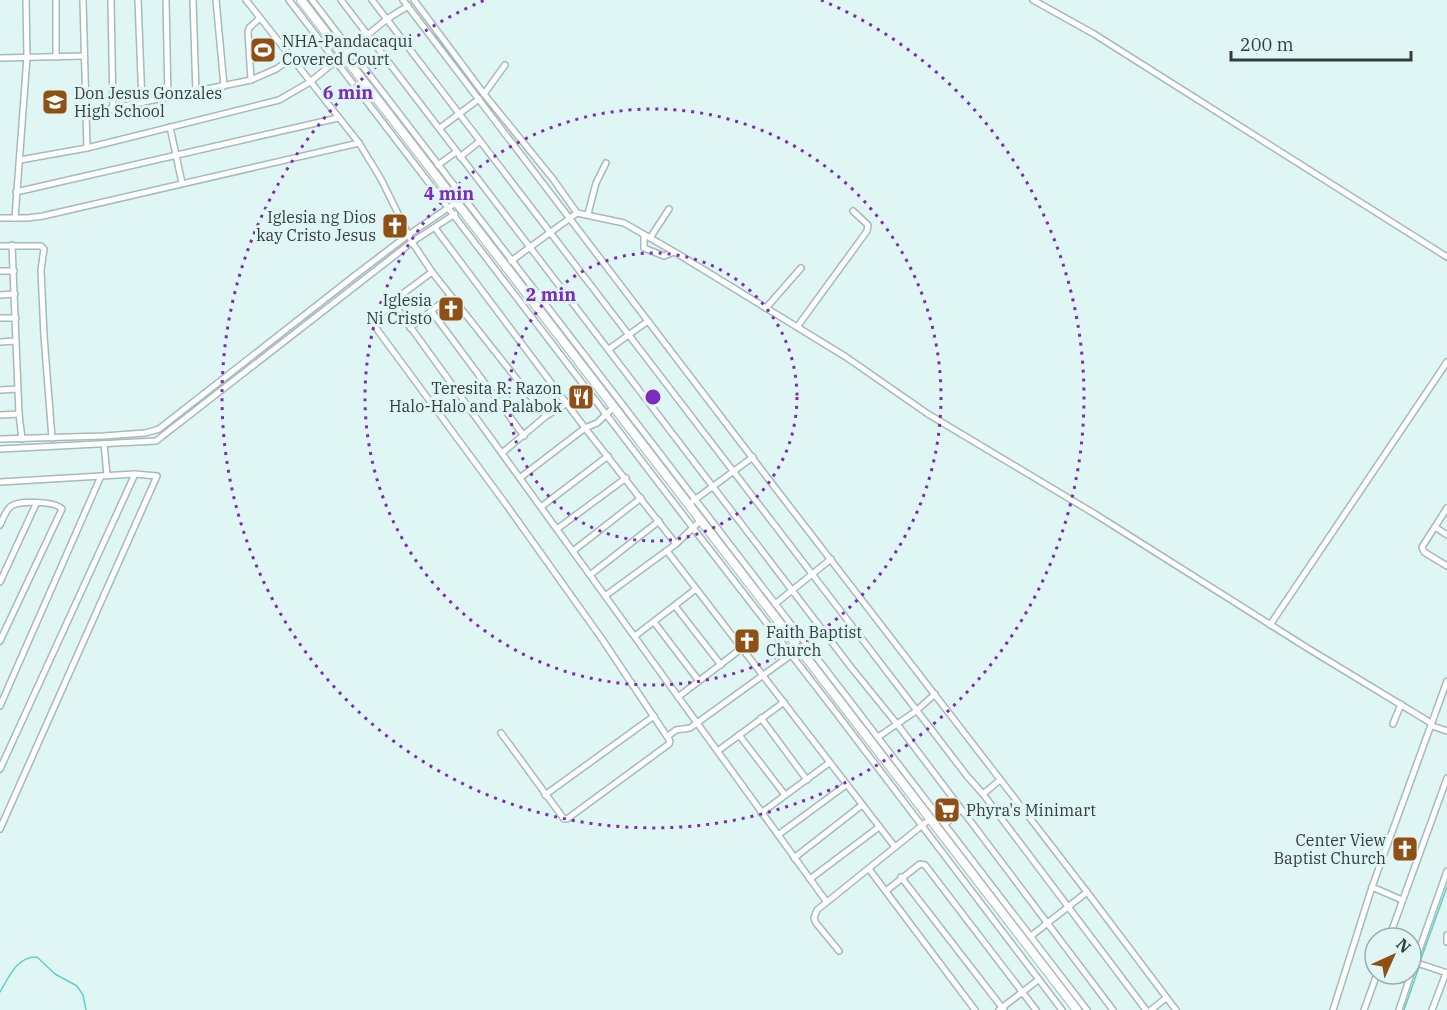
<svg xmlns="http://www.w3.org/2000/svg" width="1447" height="1010" font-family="'IBM Plex Serif',serif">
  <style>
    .green { fill: #e8bfa0 }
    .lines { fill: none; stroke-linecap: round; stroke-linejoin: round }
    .stream { stroke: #63cfca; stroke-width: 1.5 }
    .street-casing { stroke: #a6bab9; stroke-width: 8 }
    .secondary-casing { stroke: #a6bab9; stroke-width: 10 }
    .street { stroke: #fff; stroke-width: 5 }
    .secondary { stroke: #fff; stroke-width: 8 }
    .ring { fill: none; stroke: #7b2cbf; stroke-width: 3; stroke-dasharray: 3 6 }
    .labels { text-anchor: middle; stroke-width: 6; stroke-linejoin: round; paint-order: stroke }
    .poi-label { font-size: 16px; fill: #343c3c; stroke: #e0f6f4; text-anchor: start }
    .centre { fill: #7b2cbf; stroke: #e0f6f4; stroke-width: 3 }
    .ring-label { font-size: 18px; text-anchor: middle; font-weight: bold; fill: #7b2cbf; stroke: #e0f6f4; stroke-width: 6; stroke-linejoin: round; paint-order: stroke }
  </style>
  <rect width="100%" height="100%" fill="#e0f6f4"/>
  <path class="green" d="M 305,0 L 311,0 L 345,48 L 341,47 Z"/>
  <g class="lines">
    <g class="stream">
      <path d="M 436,36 L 480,96"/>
      <path d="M 619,279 L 930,685"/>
      <path d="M 1421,959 L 1447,887"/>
      <path d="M 0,992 C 9,977 17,956 37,957 L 55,974 L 77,986 L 83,995 L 86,1010"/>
      <path d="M 1404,1010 L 1419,967"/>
    </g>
    <defs>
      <g id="street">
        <path d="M 56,0 L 56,57"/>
        <path d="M 83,0 L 87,148"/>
        <path d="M 111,0 L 113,110"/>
        <path d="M 138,0 L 142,103"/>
        <path d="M 166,0 L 168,98"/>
        <path d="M 193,0 L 196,93"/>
        <path d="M 216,0 L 224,86"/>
        <path d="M 246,0 L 359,143 L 381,179 L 412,242 L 432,272 L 546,416"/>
        <path d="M 289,0 L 693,528 L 834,710 L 1062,1010"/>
        <path d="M 312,0 L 1087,1010"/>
        <path d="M 341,0 L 850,666 L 897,724 L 1113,1010"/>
        <path d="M 372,0 L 967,776 L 983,794 L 1146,1010"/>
        <path d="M 403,0 L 773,485 L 1087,892 L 1176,1010"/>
        <path d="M 414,0 L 484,94 L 553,179 L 577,213"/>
        <path d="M 1033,0 L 1094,34 L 1447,257"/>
        <path d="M 0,58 L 83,56"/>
        <path d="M 251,80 L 248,32 L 249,28 L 260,18"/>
        <path d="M 484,94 L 505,65"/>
        <path d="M 85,114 L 251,80 L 276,69 L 291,59"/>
        <path d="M 170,127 L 182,183"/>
        <path d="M 440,128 L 479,99"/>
        <path d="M 460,157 L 480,141"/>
        <path d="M 20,160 L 87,148 L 279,100 L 310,82 L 387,19 L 408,6"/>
        <path d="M 438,165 L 456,152"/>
        <path d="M 16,192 L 338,118"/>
        <path d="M 588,214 L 596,183 L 606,163"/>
        <path d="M 0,218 L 28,218 L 43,216 L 359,143"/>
        <path d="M 15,218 L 27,57 L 26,0"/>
        <path d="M 435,228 L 585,428 L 676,544"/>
        <path d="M 644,235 L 644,248 L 664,256 L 674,252"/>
        <path d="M 650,238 L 669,209"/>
        <path d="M 12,245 L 19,414 L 22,439"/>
        <path d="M 0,246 L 41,246 L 44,249 L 41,270 L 44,336 L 52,438"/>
        <path d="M 511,261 L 577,213 L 624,223 L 678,254 L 846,357 L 928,414 L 1095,514 L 1309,649 L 1431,723"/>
        <path d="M 0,271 L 14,271"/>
        <path d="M 432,272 L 397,298 L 375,320 L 376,328 L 505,503 L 602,639 L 670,741 L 669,744 L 567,819 L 564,819 L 501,733"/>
        <path d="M 0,295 L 15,294"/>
        <path d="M 393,303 L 826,901"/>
        <path d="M 766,308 L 801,268"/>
        <path d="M 432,312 L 524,436"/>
        <path d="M 0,318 L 16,318"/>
        <path d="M 797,327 L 867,231 L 868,225 L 853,211"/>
        <path d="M 410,328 L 450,296"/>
        <path d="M 0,342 L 16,341"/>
        <path d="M 609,349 L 648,321"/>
        <path d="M 0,390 L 18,389"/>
        <path d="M 0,415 L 19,414"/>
        <path d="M 0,439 L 104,436 L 145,433 L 159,429 L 353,277 L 408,235 L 457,202"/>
        <path d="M 104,444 L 107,475"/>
        <path d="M 0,449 L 156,441 L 412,242 L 455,214"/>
        <path d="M 502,453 L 546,416 L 567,403"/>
        <path d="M 521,477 L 585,428 L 597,423 L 614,407"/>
        <path d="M 0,482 L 135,474 L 157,476 L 0,829"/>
        <path d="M 693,501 L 753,457"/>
        <path d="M 541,507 L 608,456"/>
        <path d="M 1447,508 L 1422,547 L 1424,552 L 1447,566"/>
        <path d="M 0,525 C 3,519 5,512 10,507 C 18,500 55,501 62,509 L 0,641"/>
        <path d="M 1435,527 L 1447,535"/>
        <path d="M 557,529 L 626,478"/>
        <path d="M 573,551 L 641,498"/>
        <path d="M 667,551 L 895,847"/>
        <path d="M 590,575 L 659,521"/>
        <path d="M 0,582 L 36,504"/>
        <path d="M 605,596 L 676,544 L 701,520"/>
        <path d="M 775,604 L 831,559"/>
        <path d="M 675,606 L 721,665"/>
        <path d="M 654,622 L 699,681"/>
        <path d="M 1270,625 L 1447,362"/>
        <path d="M 635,636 L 696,589"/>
        <path d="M 678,697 L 742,648"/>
        <path d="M 0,706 L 101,476"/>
        <path d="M 761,718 L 807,780"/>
        <path d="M 1393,724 L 1401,704"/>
        <path d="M 1432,726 L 1447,731"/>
        <path d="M 739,735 L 785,795"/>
        <path d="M 668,736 L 676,730 L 690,728 L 791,655 L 800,646"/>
        <path d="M 878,737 L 916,711 L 935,694"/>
        <path d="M 719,750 L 784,702"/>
        <path d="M 0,769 L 135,474"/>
        <path d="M 983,794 L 1000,780"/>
        <path d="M 545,795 L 654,716"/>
        <path d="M 761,813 L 829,763"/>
        <path d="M 945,824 L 961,810"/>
        <path d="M 778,835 L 846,785"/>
        <path d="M 794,858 L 862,805"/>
        <path d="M 869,869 L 975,1010"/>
        <path d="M 901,877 L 1004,1010"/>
        <path d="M 810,879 L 879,827"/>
        <path d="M 1372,887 L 1402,900"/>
        <path d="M 886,891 L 920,864 L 925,865 L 1036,1010"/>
        <path d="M 1447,935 L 1447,942"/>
        <path d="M 1031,936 L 1087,892"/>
        <path d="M 1389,938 L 1447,778"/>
        <path d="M 839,951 L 816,923 L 814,918 L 817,910 L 930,819"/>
        <path d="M 1411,961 L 1447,973"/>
        <path d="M 1411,973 L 1447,871"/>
        <path d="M 999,1010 L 1038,980"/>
        <path d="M 1151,1010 L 1166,998"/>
        <path d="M 1333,1010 L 1372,887 L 1447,681"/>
        <path d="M 1364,1010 L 1377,974"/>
        <path d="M 1399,1010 L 1411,974"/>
        <path d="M 1432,1010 L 1446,973"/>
      </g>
      <path id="secondary" d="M 301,0 L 1077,1010"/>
    </defs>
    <use href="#street" class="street-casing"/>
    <use href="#secondary" class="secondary-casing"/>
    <use href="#street" class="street"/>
    <use href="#secondary" class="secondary"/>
  </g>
  <g class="ring">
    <circle cx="653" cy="397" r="144"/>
    <circle cx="653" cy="397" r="288"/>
    <path d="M821 0A431 431 0 1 1 485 0"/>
  </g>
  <defs>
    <symbol id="stadium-square" viewBox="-11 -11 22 22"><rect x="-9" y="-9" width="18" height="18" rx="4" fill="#8e5014" stroke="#e0f6f4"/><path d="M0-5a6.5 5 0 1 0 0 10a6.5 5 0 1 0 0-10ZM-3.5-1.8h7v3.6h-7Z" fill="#fff"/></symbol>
    <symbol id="school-square" viewBox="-11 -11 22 22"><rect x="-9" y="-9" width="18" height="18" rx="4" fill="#8e5014" stroke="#e0f6f4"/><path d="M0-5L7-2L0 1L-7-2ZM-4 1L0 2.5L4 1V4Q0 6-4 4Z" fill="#fff"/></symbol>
    <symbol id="church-square" viewBox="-11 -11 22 22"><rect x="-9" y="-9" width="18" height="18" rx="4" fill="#8e5014" stroke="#e0f6f4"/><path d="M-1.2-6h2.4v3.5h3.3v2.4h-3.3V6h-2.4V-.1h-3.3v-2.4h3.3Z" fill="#fff"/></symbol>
    <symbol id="restaurant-square" viewBox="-11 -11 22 22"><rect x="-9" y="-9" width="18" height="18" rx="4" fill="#8e5014" stroke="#e0f6f4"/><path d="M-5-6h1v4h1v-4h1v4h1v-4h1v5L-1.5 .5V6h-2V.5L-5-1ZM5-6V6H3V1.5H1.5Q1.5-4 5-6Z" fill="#fff"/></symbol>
    <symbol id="supermarket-square" viewBox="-11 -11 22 22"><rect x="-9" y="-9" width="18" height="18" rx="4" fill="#8e5014" stroke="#e0f6f4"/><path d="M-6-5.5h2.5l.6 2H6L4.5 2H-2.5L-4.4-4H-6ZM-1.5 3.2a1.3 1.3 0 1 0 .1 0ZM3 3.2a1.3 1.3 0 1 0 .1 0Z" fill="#fff"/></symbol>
  </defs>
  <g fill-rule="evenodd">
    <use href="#stadium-square" x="248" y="35" width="30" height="30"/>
    <use href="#school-square" x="40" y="87" width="30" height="30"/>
    <use href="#church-square" x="380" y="211" width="30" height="30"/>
    <use href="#church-square" x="436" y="294" width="30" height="30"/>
    <use href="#restaurant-square" x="566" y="382" width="30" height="30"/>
    <use href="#church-square" x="732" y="626" width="30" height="30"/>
    <use href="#supermarket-square" x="932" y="795" width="30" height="30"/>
    <use href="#church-square" x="1390" y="834" width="30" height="30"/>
  </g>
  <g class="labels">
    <g class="poi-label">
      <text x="282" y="47">NHA-Pandacaqui<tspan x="282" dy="18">Covered Court</tspan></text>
      <text x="74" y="99">Don Jesus Gonzales<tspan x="74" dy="18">High School</tspan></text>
      <text x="376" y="223" text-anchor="end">Iglesia ng Dios<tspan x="376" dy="18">kay Cristo Jesus</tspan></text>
      <text x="432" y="306" text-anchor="end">Iglesia<tspan x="432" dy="18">Ni Cristo</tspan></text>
      <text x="562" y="394" text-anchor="end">Teresita R. Razon<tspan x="562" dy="18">Halo-Halo and Palabok</tspan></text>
      <text x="766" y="638">Faith Baptist<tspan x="766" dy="18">Church</tspan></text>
      <text x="966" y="816">Phyra's Minimart</text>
      <text x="1386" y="846" text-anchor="end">Center View<tspan x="1386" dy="18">Baptist Church</tspan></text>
    </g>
  </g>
  <circle cx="653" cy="397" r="9" class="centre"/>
  <g class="ring-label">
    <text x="348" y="99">6 min</text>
    <text x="449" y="200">4 min</text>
    <text x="551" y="301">2 min</text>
  </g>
  <g transform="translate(1393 956) rotate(45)"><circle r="28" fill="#e0f6f4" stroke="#9bacaa" stroke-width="1.5"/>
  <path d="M0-4.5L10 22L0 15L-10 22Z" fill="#8e5014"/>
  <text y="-9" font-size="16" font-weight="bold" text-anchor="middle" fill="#343c3c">N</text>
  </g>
  <path d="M1231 51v9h180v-9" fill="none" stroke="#343c3c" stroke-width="3"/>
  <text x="1240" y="51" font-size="18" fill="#343c3c" stroke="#e0f6f4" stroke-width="4.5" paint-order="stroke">200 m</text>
</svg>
